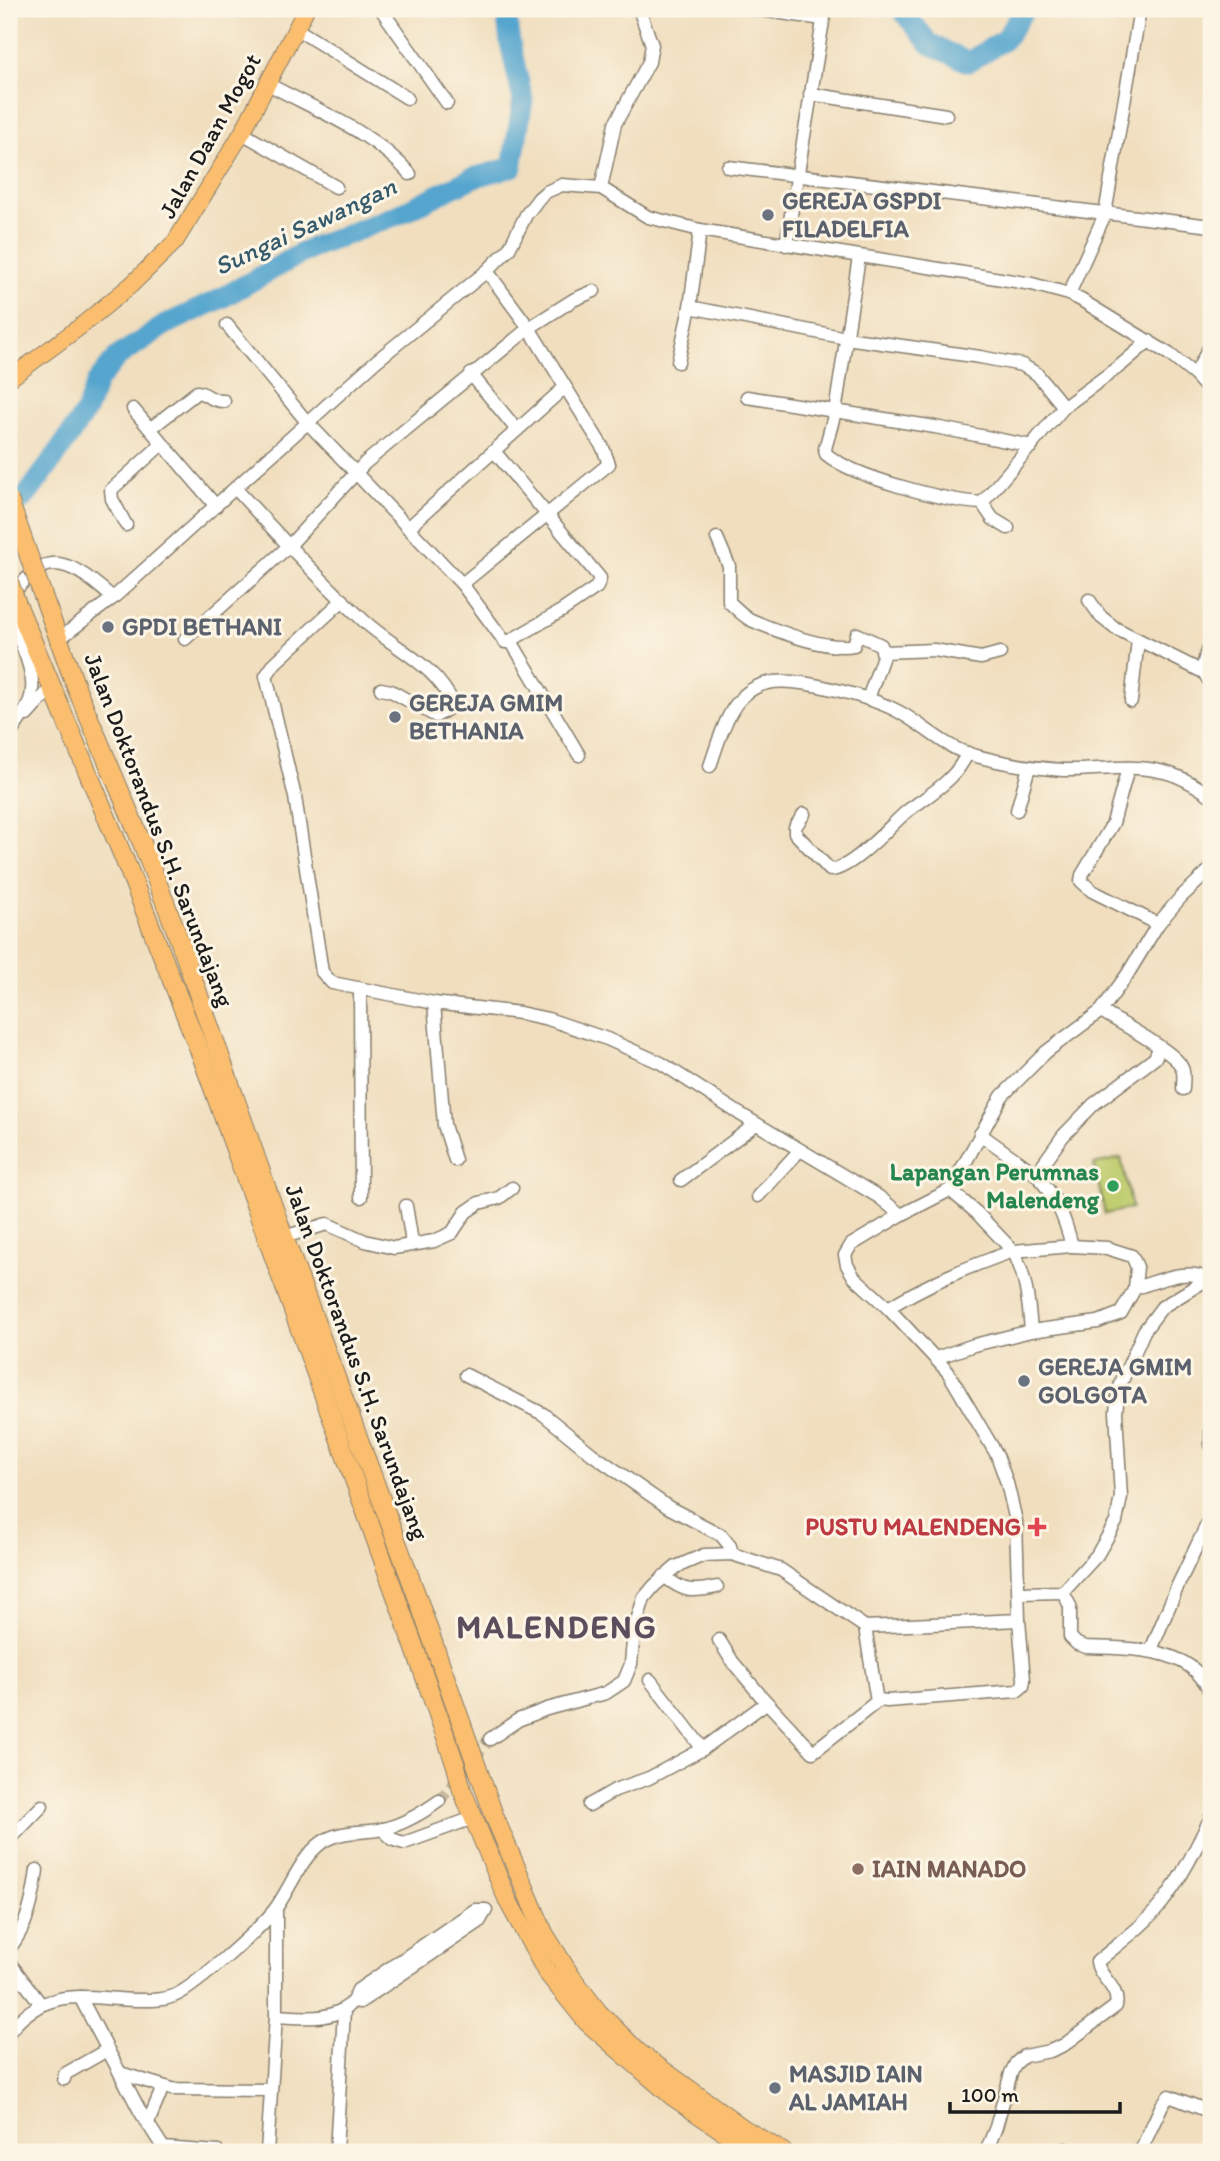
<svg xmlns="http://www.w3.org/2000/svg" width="1220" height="2161" font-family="Itim,sans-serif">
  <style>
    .green { fill: #bfce70; stroke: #6e7546; stroke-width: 2 }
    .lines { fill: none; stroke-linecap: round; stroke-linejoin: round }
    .river { stroke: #54a5ce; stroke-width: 21 }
    .minor-tunnel { stroke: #c6b79e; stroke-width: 12; stroke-dasharray: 12 6; stroke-linecap: butt }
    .minor-casing { stroke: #867d6d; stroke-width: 15 }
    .major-casing { stroke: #867d6d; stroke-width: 18 }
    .highway-casing { stroke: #867d6d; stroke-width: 20 }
    .minor { stroke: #fff; stroke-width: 12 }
    .major { stroke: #fabe6e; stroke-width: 16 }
    .highway { stroke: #fabe6e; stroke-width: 18 }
    .highway-bridge-casing { stroke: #867d6d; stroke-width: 20; stroke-linecap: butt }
    .highway-bridge { stroke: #fabe6e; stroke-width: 18 }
    .worship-dot { fill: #6b7280; stroke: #fcf5e5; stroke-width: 2.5 }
    .leisure-dot { fill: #2e9e5b; stroke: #fcf5e5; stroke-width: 2.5 }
    .health-dot { fill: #e0444e; stroke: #fcf5e5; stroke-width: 2.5 }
    .education-dot { fill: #8d6e63; stroke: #fcf5e5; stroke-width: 2.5 }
    .labels { text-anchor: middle; stroke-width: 6; stroke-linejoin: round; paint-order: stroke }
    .street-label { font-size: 24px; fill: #1c1c1c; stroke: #fcf5e5 }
    .worship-label { font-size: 24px; font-weight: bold; fill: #5b616d; stroke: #fcf5e5; text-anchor: start }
    .leisure-label { font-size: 24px; font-weight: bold; fill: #27864d; stroke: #fcf5e5; text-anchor: end }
    .health-label { font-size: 24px; font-weight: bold; fill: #be3a42; stroke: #fcf5e5; text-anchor: end }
    .education-label { font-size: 24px; font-weight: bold; fill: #785e54; stroke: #fcf5e5; text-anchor: start }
    .water-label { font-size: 26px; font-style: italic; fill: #355a6c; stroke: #fcf5e5 }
    .district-label { font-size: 32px; font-weight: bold; letter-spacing: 2px; fill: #5d4e5d; stroke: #fcf5e5 }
  </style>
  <rect width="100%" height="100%" fill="#fcf5e5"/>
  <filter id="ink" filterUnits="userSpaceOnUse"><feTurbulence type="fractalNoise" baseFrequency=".0143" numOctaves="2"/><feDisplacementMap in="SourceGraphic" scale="14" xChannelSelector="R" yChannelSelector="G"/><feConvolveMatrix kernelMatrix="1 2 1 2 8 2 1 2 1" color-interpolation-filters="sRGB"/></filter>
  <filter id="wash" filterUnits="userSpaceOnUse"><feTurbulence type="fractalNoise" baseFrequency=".00686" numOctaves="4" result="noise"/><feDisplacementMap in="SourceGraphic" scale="28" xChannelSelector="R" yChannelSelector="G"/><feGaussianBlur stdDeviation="1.57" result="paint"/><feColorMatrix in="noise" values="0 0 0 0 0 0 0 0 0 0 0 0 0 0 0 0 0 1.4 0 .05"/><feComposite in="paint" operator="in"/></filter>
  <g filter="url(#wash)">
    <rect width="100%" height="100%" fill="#f0debe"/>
    <path class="green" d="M 1121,1158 L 1132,1208 L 1105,1214 L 1094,1164 Z"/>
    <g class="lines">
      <g class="river">
        <path d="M 903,9 L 905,14 L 930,44 L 968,62 L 1004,40 L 1025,9"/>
        <path d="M 9,510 L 27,495 L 57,454 L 86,411 L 97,382 L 117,357 L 165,325 L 220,299 L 309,249 L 397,215 L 472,178 L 512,167 L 523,100 L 510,43 L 506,9"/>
      </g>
    </g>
  </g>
  <g filter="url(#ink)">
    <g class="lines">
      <path class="minor-tunnel" d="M 439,1801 L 490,1739"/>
      <defs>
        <g id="minor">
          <path d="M 381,9 L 447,103"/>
          <path d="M 752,9 L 823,19"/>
          <path d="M 295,28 L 407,98"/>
          <path d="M 268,84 C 316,110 374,132 410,174"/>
          <path d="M 810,94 L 946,115"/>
          <path d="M 242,133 L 336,187"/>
          <path d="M 728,167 L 1211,226"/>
          <path d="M 601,188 L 615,124 L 649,62 L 652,45 L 639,9"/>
          <path d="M 700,230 L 690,307 L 846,338 L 980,357 L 1022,365 L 1037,374 L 1064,407"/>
          <path d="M 786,245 L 825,9"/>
          <path d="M 859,257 L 835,412 L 825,449 L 826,454 C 853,477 945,501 982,503"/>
          <path d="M 1069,294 L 1105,214 L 1140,9"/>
          <path d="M 227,325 L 307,422 L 462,584 L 505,642 L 508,642 L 563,610 L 597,587 L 600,578 L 494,451"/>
          <path d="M 678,362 L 690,307"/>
          <path d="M 471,374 L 517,430"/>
          <path d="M 1195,375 L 1211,344"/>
          <path d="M 747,397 L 935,427 L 1032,446"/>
          <path d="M 133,409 L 216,506"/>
          <path d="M 150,429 L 197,392 C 207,393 212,402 224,401"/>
          <path d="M 236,489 C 277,534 319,579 364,621 C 396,650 434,663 454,705 L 436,716 L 391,691 L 381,689"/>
          <path d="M 982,503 L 1064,407 L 1121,365 L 1149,341"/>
          <path d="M 982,503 L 993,519 L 1008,528"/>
          <path d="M 126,525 L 112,499 L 111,490 L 162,444"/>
          <path d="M 408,528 L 564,388"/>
          <path d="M 717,538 L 729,566 L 729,602 C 736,608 743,616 751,620 C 777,631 827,651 854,645 L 857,634 L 881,645 L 883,656 L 868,699"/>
          <path d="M 462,584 L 609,464 L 603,448 L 529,328 L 487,271"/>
          <path d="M 10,595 C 20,586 32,571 44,566 C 67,556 97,584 113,598"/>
          <path d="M 343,600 L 275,663 L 266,676 L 295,797 L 322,972 L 332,983 L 434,1003 L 520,1013 L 548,1019 L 607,1039 L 661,1063 L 740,1114 L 879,1197 L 901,1215"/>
          <path d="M 1089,600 L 1101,617 L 1115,628 L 1203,672"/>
          <path d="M 9,615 C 17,634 35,670 32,691 C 31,706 17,723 9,736"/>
          <path d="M 59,639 L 113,598 L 375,362 L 487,271 L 509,249 L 526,215 L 539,198 L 546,192 L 562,185 L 601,188 L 648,217 L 700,230 L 1032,284 L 1069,294 L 1081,300 L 1169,354 L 1195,375 L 1211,393"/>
          <path d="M 185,639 L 289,546 L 365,463 L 529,328 L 573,300 L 594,291"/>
          <path d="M 511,641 L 579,755"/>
          <path d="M 1211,643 C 1204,658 1199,670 1211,683"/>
          <path d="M 883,652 L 934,650 L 981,658 L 1000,653"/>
          <path d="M 1131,701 L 1138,640"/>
          <path d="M 27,715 L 52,687"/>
          <path d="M 710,766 C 721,735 730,691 768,683 C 797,676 875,698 901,713 C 924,726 944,746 969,754 C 1000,763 1032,768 1063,770 C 1097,771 1131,763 1164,772 C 1181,776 1197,786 1211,796"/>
          <path d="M 1128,768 L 1113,823 L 1082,875 L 1081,881 L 1092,891 L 1158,924"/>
          <path d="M 1017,810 L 1029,767"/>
          <path d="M 804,814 L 795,827 L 795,833 L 830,870 C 851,870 889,827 906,812 C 922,800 939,790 953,775 C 959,769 963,761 968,753"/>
          <path d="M 360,989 L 361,1197"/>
          <path d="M 434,1003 L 444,1125 L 455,1160"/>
          <path d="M 1101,1011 C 1118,1022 1174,1051 1181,1066 C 1185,1072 1183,1081 1183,1089"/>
          <path d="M 980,1134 L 1036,1174 L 1063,1136 L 1094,1104 L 1155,1058 L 1159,1048"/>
          <path d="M 681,1180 L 756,1124"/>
          <path d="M 950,1190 L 977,1213 L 1013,1251 L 1072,1246 C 1064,1215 1057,1199 1036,1174"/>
          <path d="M 758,1196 L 800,1150"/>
          <path d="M 406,1206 L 411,1236 L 411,1244"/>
          <path d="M 284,1237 L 327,1224 L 365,1241 L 394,1248 L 434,1241 L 452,1233 L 466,1212 L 479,1203 L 499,1198 L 512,1188"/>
          <path d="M 1135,1288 C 1157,1282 1186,1267 1207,1279"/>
          <path d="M 888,1308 C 928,1283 968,1267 1013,1251 C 1026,1275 1029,1304 1031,1331 L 974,1345 L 936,1358"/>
          <path d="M 1031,1331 L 1098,1322 L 1121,1313 L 1135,1288 L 1137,1267 L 1132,1256 L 1107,1248 L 1072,1246"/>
          <path d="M 466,1375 L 543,1414 L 592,1454 L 668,1507 L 721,1535 L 730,1546 L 732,1554"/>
          <path d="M 1211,1412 L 1211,1445"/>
          <path d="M 664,1576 C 684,1593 693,1592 717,1587"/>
          <path d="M 1063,1592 L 1070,1606 L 1070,1637 L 1077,1644 L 1086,1647 C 1129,1649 1194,1645 1211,1695"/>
          <path d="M 1020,1593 L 1063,1592 L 1097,1555 L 1116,1522 L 1121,1497 L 1116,1412 L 1118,1395 L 1121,1383 L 1144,1331 L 1162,1307 L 1211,1277"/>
          <path d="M 865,1627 L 876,1696 L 879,1700 L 887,1701 L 1017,1691 L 1023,1686 L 1024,1680 L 1019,1620"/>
          <path d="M 719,1640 L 732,1661 L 761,1696 L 813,1752 L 879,1700"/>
          <path d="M 1151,1650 L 1178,1585 L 1211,1516"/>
          <path d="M 650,1680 L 703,1749"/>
          <path d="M 490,1739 L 518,1720 L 547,1709 L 606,1693 L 624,1681 L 631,1664 L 634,1630 L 644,1598 L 654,1586 L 676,1567 L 704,1555 L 732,1554 L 781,1570 L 865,1627 L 1019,1620 L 1016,1521 L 1007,1483 L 997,1455 L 948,1372 L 888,1308 L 854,1277 L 847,1265 L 845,1255 L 851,1245 L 901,1215 L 950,1190 L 1002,1096 L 1046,1052 L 1101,1011 L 1127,975 L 1158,924 L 1181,897 L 1211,869"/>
          <path d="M 589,1805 L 615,1790 L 649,1778 L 703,1749 L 766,1703"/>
          <path d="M 382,1829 L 394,1840 L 404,1843 L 473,1818"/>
          <path d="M 9,1840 L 42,1806"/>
          <path d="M 9,1949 C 28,1925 33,1900 37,1870"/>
          <path d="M 9,1962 L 40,2003"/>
          <path d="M 80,1997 L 141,2113 L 166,2152"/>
          <path d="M 276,2016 C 302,2017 334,2023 353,2001 L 360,2002 L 479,1922 L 486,1910 L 475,1910 L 358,1990 L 353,2001"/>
          <path d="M 9,2032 C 45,1986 83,1998 135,2000 C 150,2000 163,2001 176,1995 C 196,1986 263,1926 276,1908 C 291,1887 300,1859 321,1843 C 340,1829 362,1834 383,1829 C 404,1824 421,1814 439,1801"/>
          <path d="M 120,2073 L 172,2089 L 270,2090"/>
          <path d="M 64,2079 L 65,2074 L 107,2050"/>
          <path d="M 148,2123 L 163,2087"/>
          <path d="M 163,2148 L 218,2152"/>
          <path d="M 1065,2149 L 1072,2152"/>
          <path d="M 267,2152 L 276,2016 L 276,1909"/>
          <path d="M 336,2152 L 344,2011"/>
          <path d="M 986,2152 L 996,2127 L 1011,2073 L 1016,2063 L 1024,2056 L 1050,2051 L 1064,2045 L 1116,2006 C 1120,1987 1099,1978 1097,1962 C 1119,1943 1144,1926 1162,1903 C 1182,1878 1197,1846 1211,1817"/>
          <path d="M 1140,2152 L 1162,2105 L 1169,2096 L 1211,2112"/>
        </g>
        <path id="major" d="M 9,379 L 81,326 L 131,285 L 175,242 L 242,133 L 306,9"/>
        <g id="highway">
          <path d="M 42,593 L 76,687 L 142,843 L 175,928 L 284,1237 L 415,1591 L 495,1818 L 544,1933 L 570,1975 L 598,2012 L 638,2052 L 744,2129 L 783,2152"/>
          <path d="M 17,604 L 128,868 L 201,1055 L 415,1649 L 456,1766 L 462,1790 L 508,1901 L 546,1971 L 587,2022 L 672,2096 L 754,2152"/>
        </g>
      </defs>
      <use href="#minor" class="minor-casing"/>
      <use href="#major" class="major-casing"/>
      <use href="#highway" class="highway-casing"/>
      <use href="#minor" class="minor"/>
      <use href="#major" class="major"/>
      <use href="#highway" class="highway"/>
      <defs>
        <g id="highway-bridge">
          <path d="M 9,500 L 42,593"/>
          <path d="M 9,582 L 17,604"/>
        </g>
      </defs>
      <use href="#highway-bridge" class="highway-bridge-casing"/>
      <use href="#highway-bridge" class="highway-bridge"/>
    </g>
  </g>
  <g class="worship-dot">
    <circle cx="768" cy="215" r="7"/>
    <circle cx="108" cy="627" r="7"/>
    <circle cx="395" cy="717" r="7"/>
    <circle cx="1024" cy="1381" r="7"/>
    <circle cx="775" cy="2088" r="7"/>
  </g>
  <circle class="leisure-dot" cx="1113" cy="1186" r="7"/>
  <path class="health-dot" d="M1033.5 1516.5h7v7h7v7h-7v7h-7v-7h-7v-7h7z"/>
  <circle class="education-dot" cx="858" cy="1869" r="7"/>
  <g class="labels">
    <g class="street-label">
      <text transform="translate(210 136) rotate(-61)" y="8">Jalan Daan Mogot</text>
      <text transform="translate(159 830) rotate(69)" y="8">Jalan Doktorandus S.H. Sarundajang</text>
      <text transform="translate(357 1362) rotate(70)" y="8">Jalan Doktorandus S.H. Sarundajang</text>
    </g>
    <g class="worship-label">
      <text x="782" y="209">GEREJA GSPDI<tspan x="782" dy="28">FILADELFIA</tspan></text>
      <text x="122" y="635">GPDI BETHANI</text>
      <text x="409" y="711">GEREJA GMIM<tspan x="409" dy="28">BETHANIA</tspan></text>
      <text x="1038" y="1375">GEREJA GMIM<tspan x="1038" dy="28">GOLGOTA</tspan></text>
      <text x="789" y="2082">MASJID IAIN<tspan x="789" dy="28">AL JAMIAH</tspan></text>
    </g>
    <g class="leisure-label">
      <text x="1099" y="1180">Lapangan Perumnas<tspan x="1099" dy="28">Malendeng</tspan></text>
    </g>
    <g class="health-label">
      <text x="1021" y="1535">PUSTU MALENDENG</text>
    </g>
    <g class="education-label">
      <text x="872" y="1877">IAIN MANADO</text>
    </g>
    <g class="water-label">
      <text transform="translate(305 226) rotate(-25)" y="9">Sungai Sawangan</text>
    </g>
    <g class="district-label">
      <text x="557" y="1638">MALENDENG</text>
    </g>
  </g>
  <rect width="1220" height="2161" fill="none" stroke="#fcf5e5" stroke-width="35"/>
  <path d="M950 2102v10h170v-10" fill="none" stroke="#1c1c1c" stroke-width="3.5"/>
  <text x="961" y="2102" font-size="21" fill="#1c1c1c" stroke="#fcf5e5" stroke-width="5" paint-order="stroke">100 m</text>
</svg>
